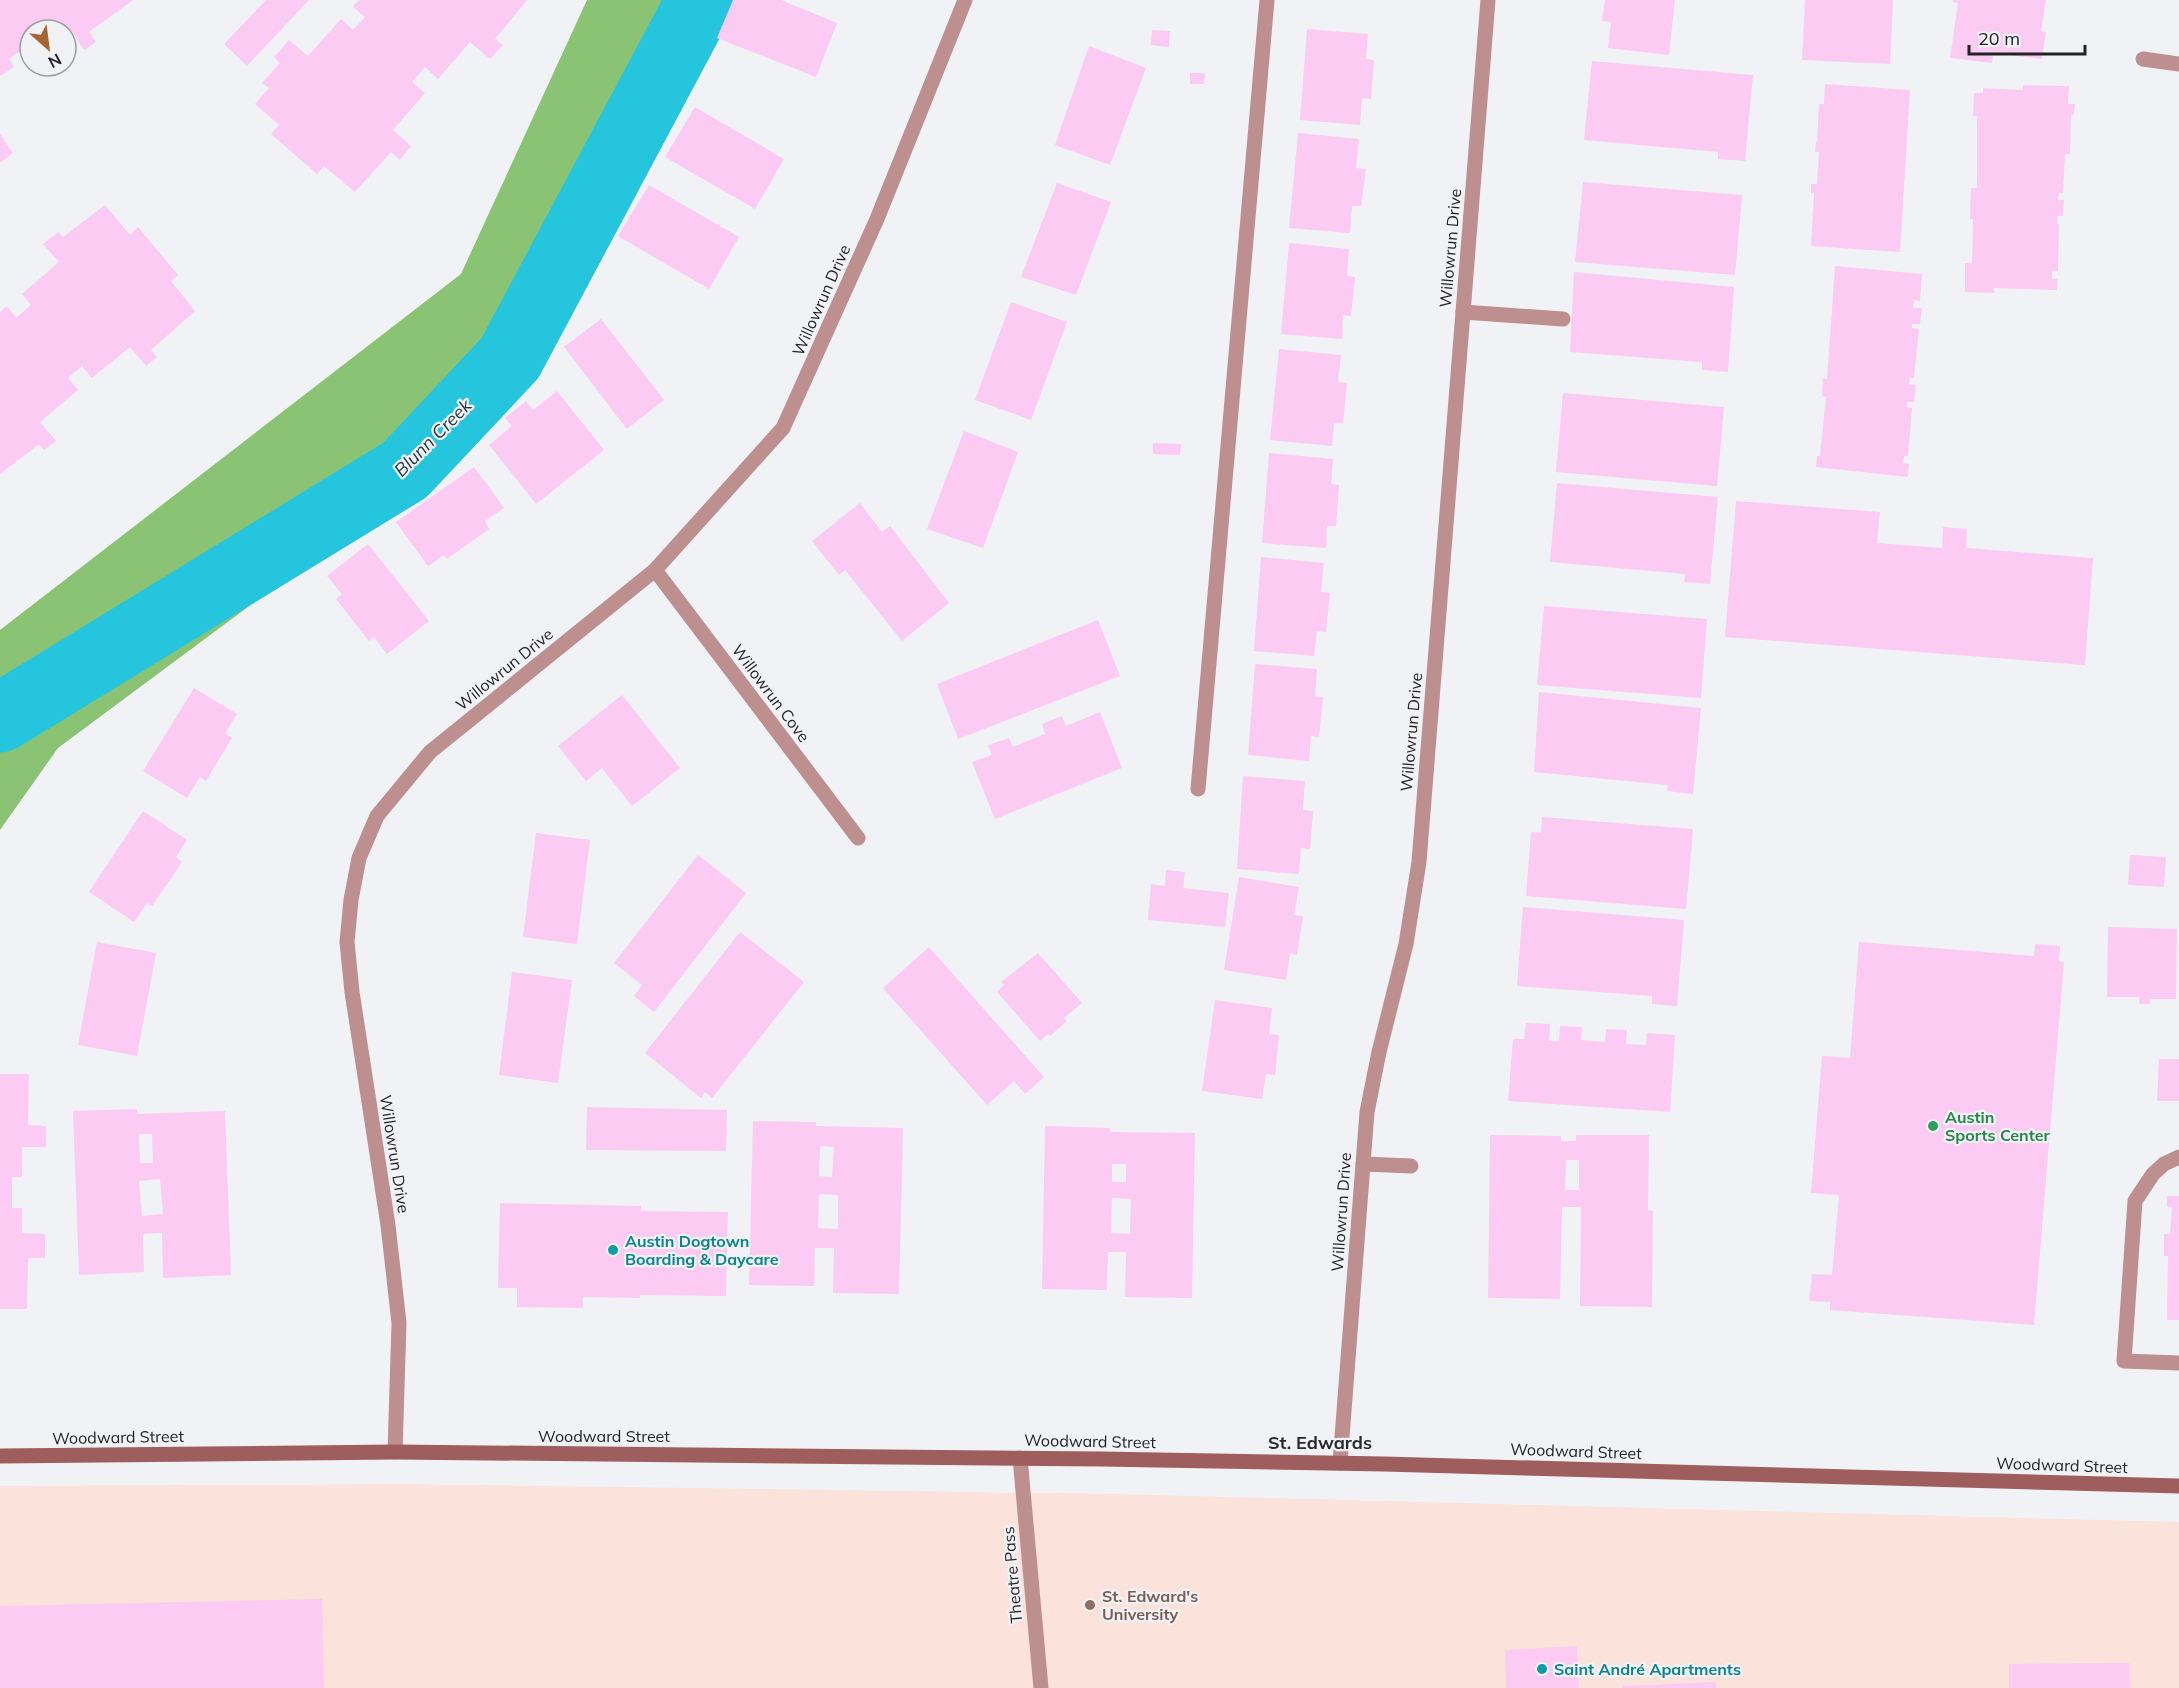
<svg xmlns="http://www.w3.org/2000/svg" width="2179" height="1688" font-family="Mulish,sans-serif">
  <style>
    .education { fill: #fbe2da }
    .forest { fill: #89c373 }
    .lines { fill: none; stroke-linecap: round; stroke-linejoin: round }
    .river { stroke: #26c5de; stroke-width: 69 }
    .building { fill: #fbcbf4; fill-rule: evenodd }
    .lane { stroke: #bd8f8e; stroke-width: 15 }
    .street { stroke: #bd8f8e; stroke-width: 15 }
    .secondary { stroke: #9f5e5e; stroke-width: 15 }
    .leisure-dot { fill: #2e9e5b; stroke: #f1f2f6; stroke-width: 2 }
    .culture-dot { fill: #0f9aa8; stroke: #f1f2f6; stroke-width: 2 }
    .education-dot { fill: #8d6e63; stroke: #f1f2f6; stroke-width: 2 }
    .labels { text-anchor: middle; stroke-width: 4.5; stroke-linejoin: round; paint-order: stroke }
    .street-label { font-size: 16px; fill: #232324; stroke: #f1f2f6 }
    .leisure-label { font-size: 16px; font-weight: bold; fill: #27864d; stroke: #f1f2f6; text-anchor: start }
    .culture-label { font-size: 16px; font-weight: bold; fill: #0d838f; stroke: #f1f2f6; text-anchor: start }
    .education-label { font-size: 16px; font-weight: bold; fill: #785e54; stroke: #f1f2f6; text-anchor: start }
    .water-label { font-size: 18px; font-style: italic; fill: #21393e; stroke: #f1f2f6 }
    .neighbourhood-label { font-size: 18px; font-weight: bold; fill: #28292c; stroke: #f1f2f6 }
  </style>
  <rect width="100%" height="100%" fill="#f1f2f6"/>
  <path class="education" d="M 408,1484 L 1114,1494 L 2179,1522 L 2179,1688 L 0,1688 L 0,1486 Z"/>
  <path class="forest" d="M 587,0 L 726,0 L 538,338 L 494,394 L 412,485 L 58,748 L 0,830 L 0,630 L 461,274 Z"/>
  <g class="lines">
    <path class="river" d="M 0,718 L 405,470 L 510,358 L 701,0"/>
  </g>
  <g class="building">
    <path d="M 0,0 L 133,0 L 89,32 L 96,42 L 84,50 L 70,29 L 66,31 L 30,30 L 30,55 L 28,56 L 23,49 L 9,59 L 14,67 L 0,76 Z"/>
    <path d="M 266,0 L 309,0 L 247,66 L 224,44 Z"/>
    <path d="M 359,0 L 527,0 L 495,39 L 503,45 L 490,59 L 470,42 L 438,79 L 425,67 L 412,82 L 425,93 L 393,130 L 411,146 L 400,160 L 391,152 L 355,192 L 324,166 L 317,174 L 271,134 L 279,125 L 255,104 L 269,88 L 262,83 L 280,63 L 274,57 L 289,40 L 308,56 L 341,19 L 353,30 L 365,17 L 353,7 Z"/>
    <path d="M 733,0 L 781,0 L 837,23 L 816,77 L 717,38 Z"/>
    <path d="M 1605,0 L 1675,0 L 1669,55 L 1608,48 L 1611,22 L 1602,21 Z"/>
    <path d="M 1805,0 L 1893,0 L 1890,64 L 1802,60 Z"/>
    <path d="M 1953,0 L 2046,0 L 2041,31 L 2046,32 L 2042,59 L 1993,53 L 1992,63 L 1950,58 L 1958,3 L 1953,2 Z"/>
    <path d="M 1307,29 L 1368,34 L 1366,59 L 1374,60 L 1371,99 L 1362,98 L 1360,125 L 1300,120 Z"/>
    <path d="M 1152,30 L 1170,31 L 1169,47 L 1151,45 Z"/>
    <path d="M 1089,46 L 1146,68 L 1110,165 L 1055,145 Z"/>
    <path d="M 1592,61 L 1753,75 L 1745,161 L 1718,159 L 1718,152 L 1584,140 Z"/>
    <path d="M 1190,73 L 1205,73 L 1204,84 L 1190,84 Z"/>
    <path d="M 1825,84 L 1910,90 L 1900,252 L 1811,246 L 1814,193 L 1811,193 L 1811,184 L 1817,184 L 1819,152 L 1815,152 L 1816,142 L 1817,142 L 1819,104 L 1824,104 Z"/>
    <path d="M 2023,85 L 2069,86 L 2068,104 L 2075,104 L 2074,115 L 2071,114 L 2070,154 L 2065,154 L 2063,193 L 2059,193 L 2058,200 L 2064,200 L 2063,216 L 2057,216 L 2057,224 L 2059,224 L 2058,271 L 2052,271 L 2052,279 L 2057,279 L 2057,290 L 1994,288 L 1994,293 L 1965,292 L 1965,263 L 1972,263 L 1973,219 L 1970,219 L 1971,188 L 1977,188 L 1977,116 L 1973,116 L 1974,93 L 1983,93 L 1983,88 L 2023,90 Z"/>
    <path d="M 695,107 L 784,159 L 755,209 L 665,157 Z"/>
    <path d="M 1298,133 L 1359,139 L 1356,168 L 1366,169 L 1361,206 L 1352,206 L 1350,233 L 1289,228 Z"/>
    <path d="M 0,134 L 13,153 L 0,163 Z"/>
    <path d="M 1583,182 L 1742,195 L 1735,275 L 1575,262 Z"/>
    <path d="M 1057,183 L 1111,202 L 1076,295 L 1021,277 Z"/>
    <path d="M 649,185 L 739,237 L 709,289 L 618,236 Z"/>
    <path d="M 105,205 L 130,235 L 138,227 L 178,275 L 171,281 L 195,311 L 151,350 L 157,357 L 146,366 L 130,347 L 92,378 L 82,366 L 68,378 L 78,390 L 40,422 L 56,441 L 44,450 L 39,444 L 0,474 L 0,312 L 7,306 L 16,318 L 31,305 L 22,294 L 59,262 L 43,244 L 58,232 L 63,237 Z"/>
    <path d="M 1289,243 L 1349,249 L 1347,276 L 1355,277 L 1351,316 L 1343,315 L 1342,339 L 1281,334 Z"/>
    <path d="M 1835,266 L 1922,274 L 1920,301 L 1914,300 L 1913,308 L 1922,308 L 1920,324 L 1912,324 L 1912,328 L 1919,329 L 1914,378 L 1910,378 L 1909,385 L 1916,385 L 1914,402 L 1907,402 L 1907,407 L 1912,408 L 1908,456 L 1904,456 L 1903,463 L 1909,464 L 1908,477 L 1816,467 L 1817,456 L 1820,456 L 1826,397 L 1822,396 L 1823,378 L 1827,379 Z"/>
    <path d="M 1574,272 L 1734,287 L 1728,372 L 1702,370 L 1702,362 L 1570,352 Z"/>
    <path d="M 1011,302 L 1067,322 L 1031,420 L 975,400 Z"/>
    <path d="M 601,319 L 664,400 L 627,429 L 564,347 Z"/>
    <path d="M 1279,349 L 1341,355 L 1338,382 L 1347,383 L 1343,423 L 1334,423 L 1332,446 L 1270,440 Z"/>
    <path d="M 557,391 L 604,450 L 536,504 L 489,445 L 512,426 L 505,418 L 526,401 L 533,410 Z"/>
    <path d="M 1563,393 L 1724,407 L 1717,486 L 1556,472 Z"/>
    <path d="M 964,431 L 1018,452 L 983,548 L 927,529 Z"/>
    <path d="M 1153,443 L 1181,444 L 1180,455 L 1153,454 Z"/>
    <path d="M 1269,453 L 1333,459 L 1331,484 L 1339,485 L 1336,526 L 1327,526 L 1326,548 L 1262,543 Z"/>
    <path d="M 474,467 L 504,508 L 485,521 L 489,529 L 447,559 L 444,555 L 428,566 L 396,522 Z"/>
    <path d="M 1557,483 L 1718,497 L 1710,584 L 1684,582 L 1685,574 L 1550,562 Z"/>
    <path d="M 1736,501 L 1880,512 L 1877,543 L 1942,548 L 1943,527 L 1967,529 L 1966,548 L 2093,558 L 2085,665 L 1725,637 Z"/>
    <path d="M 860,503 L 882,532 L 890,526 L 949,603 L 902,641 L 845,570 L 839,575 L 812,541 Z"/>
    <path d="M 368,544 L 429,621 L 387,654 L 374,637 L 369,641 L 336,599 L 342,594 L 327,576 Z"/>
    <path d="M 1261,557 L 1324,563 L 1321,592 L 1330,593 L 1326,632 L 1317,631 L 1314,656 L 1254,651 Z"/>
    <path d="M 1544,606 L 1707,619 L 1701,698 L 1537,685 Z"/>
    <path d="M 1098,620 L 1120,676 L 958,739 L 937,684 Z"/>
    <path d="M 1255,664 L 1317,669 L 1315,696 L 1323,697 L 1319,737 L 1311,736 L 1309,761 L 1248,755 Z"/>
    <path d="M 194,688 L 237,714 L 225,733 L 232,738 L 206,781 L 200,777 L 187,798 L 143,771 Z"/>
    <path d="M 1539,692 L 1701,708 L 1693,794 L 1667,791 L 1668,785 L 1534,772 Z"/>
    <path d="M 622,695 L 680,768 L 632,806 L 602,768 L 586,781 L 558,746 Z"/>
    <path d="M 1100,712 L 1122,768 L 995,819 L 972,762 L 992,755 L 988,745 L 1009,738 L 1013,747 L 1045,734 L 1042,724 L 1062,716 L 1066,726 Z"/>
    <path d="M 1243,776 L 1305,781 L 1303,810 L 1313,811 L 1310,849 L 1301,848 L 1299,874 L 1237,869 Z"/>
    <path d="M 143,811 L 187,840 L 176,857 L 182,862 L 152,906 L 147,903 L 134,922 L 89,892 Z"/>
    <path d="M 1542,817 L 1693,829 L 1686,909 L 1526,896 L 1531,832 L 1541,833 Z"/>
    <path d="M 536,833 L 590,840 L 577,944 L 523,937 Z"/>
    <path d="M 698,855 L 746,893 L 654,1012 L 634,996 L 642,985 L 614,963 Z"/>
    <path d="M 2130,855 L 2166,857 L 2164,887 L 2128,885 Z"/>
    <path d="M 1166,870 L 1185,872 L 1183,888 L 1229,893 L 1225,927 L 1148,920 L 1151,884 L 1165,886 Z"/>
    <path d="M 1239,877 L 1299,887 L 1294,915 L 1303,916 L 1297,955 L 1290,953 L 1286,980 L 1224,970 Z"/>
    <path d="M 1523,907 L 1684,920 L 1677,1006 L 1652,1004 L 1652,996 L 1517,986 Z"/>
    <path d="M 2108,927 L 2177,929 L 2176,999 L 2150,999 L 2150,1004 L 2139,1004 L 2139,997 L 2107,997 Z"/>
    <path d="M 740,932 L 804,982 L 712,1098 L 705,1092 L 701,1098 L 645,1053 Z"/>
    <path d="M 97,942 L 156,953 L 137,1056 L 78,1045 Z"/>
    <path d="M 1859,942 L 2034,956 L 2035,944 L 2060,946 L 2059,961 L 2064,962 L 2034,1325 L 1830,1310 L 1830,1302 L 1809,1301 L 1812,1274 L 1832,1275 L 1839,1195 L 1811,1193 L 1822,1056 L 1850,1058 Z"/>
    <path d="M 929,947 L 1044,1077 L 1025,1094 L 1014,1081 L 987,1105 L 883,988 Z"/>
    <path d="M 1038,953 L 1082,1003 L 1064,1018 L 1067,1021 L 1050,1036 L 1048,1034 L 1040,1041 L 997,992 L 1004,985 L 1001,982 Z"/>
    <path d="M 512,972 L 572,980 L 558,1083 L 499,1075 Z"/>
    <path d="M 1215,1000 L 1272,1008 L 1269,1034 L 1279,1035 L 1275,1075 L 1266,1074 L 1262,1099 L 1202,1091 Z"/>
    <path d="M 1526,1023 L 1550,1024 L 1549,1041 L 1559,1041 L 1560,1026 L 1582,1027 L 1581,1040 L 1605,1042 L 1606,1029 L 1627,1030 L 1626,1044 L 1646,1045 L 1647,1033 L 1675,1035 L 1670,1112 L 1508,1101 L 1513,1039 L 1524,1039 Z"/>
    <path d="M 2159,1059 L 2179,1059 L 2179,1101 L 2157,1101 Z"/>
    <path d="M 0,1074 L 29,1074 L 28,1125 L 46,1126 L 46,1147 L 22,1147 L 22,1177 L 12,1177 L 12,1208 L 22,1208 L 22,1233 L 45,1234 L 45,1258 L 28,1258 L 27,1309 L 0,1309 Z"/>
    <path d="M 587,1107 L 727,1110 L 726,1151 L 586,1150 Z"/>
    <path d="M 137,1109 L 137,1114 L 225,1111 L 231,1275 L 163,1278 L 162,1233 L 143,1234 L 144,1272 L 79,1275 L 73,1111 ZM 139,1134 L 152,1134 L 153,1163 L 140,1163 ZM 160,1179 L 163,1214 L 142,1216 L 139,1181 Z"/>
    <path d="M 753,1121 L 816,1122 L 816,1126 L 903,1128 L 899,1294 L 833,1293 L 834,1248 L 815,1248 L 814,1286 L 749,1285 ZM 820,1146 L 834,1147 L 832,1177 L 819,1176 ZM 819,1194 L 838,1195 L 838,1229 L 818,1228 Z"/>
    <path d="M 1045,1126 L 1110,1128 L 1110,1132 L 1195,1133 L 1192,1298 L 1125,1297 L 1126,1252 L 1108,1252 L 1107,1290 L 1042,1289 ZM 1112,1164 L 1126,1164 L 1126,1182 L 1112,1182 ZM 1112,1198 L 1131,1199 L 1130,1234 L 1111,1233 Z"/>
    <path d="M 1490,1135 L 1561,1136 L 1561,1141 L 1576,1141 L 1576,1135 L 1649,1135 L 1648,1210 L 1653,1211 L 1652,1307 L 1580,1306 L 1581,1207 L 1562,1207 L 1560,1299 L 1488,1298 ZM 1566,1160 L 1579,1160 L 1579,1190 L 1565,1190 Z"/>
    <path d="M 2167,1196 L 2179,1196 L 2179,1320 L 2167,1320 L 2168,1256 L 2164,1256 L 2164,1234 L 2170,1234 L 2172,1207 L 2167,1207 Z"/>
    <path d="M 500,1203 L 641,1206 L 641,1211 L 728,1212 L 726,1296 L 640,1295 L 640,1298 L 583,1297 L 583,1308 L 517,1307 L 517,1288 L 498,1288 Z"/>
    <path d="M 322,1599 L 324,1688 L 0,1688 L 0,1606 Z"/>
    <path d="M 1577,1646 L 1579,1688 L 1506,1688 L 1505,1650 Z"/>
    <path d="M 2129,1663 L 2130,1688 L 2009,1688 L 2009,1664 Z"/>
    <path d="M 1716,1682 L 1716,1688 L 1623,1688 L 1623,1686 Z"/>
  </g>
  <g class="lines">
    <g class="lane">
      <path d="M 2143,59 L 2179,64"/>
      <path d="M 1463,312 L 1563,319"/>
      <path d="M 1198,789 L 1267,0"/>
      <path d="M 2179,1157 L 2164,1164 L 2153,1174 L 2135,1201 L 2124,1361 L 2179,1363"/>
      <path d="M 1363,1164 L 1411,1166"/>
    </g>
    <g class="street">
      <path d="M 655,570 L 858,838"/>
      <path d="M 395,1452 L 399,1323 L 388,1225 L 352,992 L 347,942 L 351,900 L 359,858 L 377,816 L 430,752 L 655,570 L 783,428 L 877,219 L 965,0"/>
      <path d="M 1020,1458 L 1041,1688"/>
      <path d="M 1340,1463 L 1367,1112 L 1379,1052 L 1406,944 L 1419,862 L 1488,0"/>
    </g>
    <path class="secondary" d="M 0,1456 L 395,1452 L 1101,1459 L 1384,1464 L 2179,1486"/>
  </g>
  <circle class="leisure-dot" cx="1933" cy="1126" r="6"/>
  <g class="culture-dot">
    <circle cx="613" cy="1250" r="6"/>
    <circle cx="1542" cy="1669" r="6"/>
  </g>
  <circle class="education-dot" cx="1090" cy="1605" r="6"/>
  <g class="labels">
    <g class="street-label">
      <text transform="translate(1450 248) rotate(-85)" y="6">Willowrun Drive</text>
      <text transform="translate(821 300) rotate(-66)" y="6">Willowrun Drive</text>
      <text transform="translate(504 669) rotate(-39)" y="6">Willowrun Drive</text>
      <text transform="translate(771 693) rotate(53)" y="6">Willowrun Cove</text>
      <text transform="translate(1411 732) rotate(-85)" y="6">Willowrun Drive</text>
      <text transform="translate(395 1154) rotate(81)" y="6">Willowrun Drive</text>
      <text transform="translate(1341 1212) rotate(-86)" y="6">Willowrun Drive</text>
      <text x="604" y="1442">Woodward Street</text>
      <text transform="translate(118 1437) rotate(-1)" y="6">Woodward Street</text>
      <text transform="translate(1090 1441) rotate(1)" y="6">Woodward Street</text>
      <text transform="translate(1576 1451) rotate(2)" y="6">Woodward Street</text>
      <text transform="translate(2062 1465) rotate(2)" y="6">Woodward Street</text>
      <text transform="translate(1012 1575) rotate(-95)" y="6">Theatre Pass</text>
    </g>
    <g class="leisure-label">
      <text x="1945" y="1123">Austin<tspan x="1945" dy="18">Sports Center</tspan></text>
    </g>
    <g class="culture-label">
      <text x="625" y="1247">Austin Dogtown<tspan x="625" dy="18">Boarding &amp; Daycare</tspan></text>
      <text x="1554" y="1675">Saint André Apartments</text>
    </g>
    <g class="education-label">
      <text x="1102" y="1602">St. Edward's<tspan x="1102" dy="18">University</tspan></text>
    </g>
    <g class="water-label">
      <text transform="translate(433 438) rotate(-45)" y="6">Blunn Creek</text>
    </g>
    <g class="neighbourhood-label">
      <text x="1320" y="1449">St. Edwards</text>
    </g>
  </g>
  <g transform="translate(48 48) rotate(152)"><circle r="28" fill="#f1f2f6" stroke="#9f9fa2" stroke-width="1.5"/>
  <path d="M0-4.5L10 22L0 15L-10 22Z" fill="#a76531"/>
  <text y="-9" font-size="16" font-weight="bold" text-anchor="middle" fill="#232324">N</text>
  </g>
  <path d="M1969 45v9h116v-9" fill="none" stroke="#232324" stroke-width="3"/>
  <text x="1978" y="45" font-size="18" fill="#232324" stroke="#f1f2f6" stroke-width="4.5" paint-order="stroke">20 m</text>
</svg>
